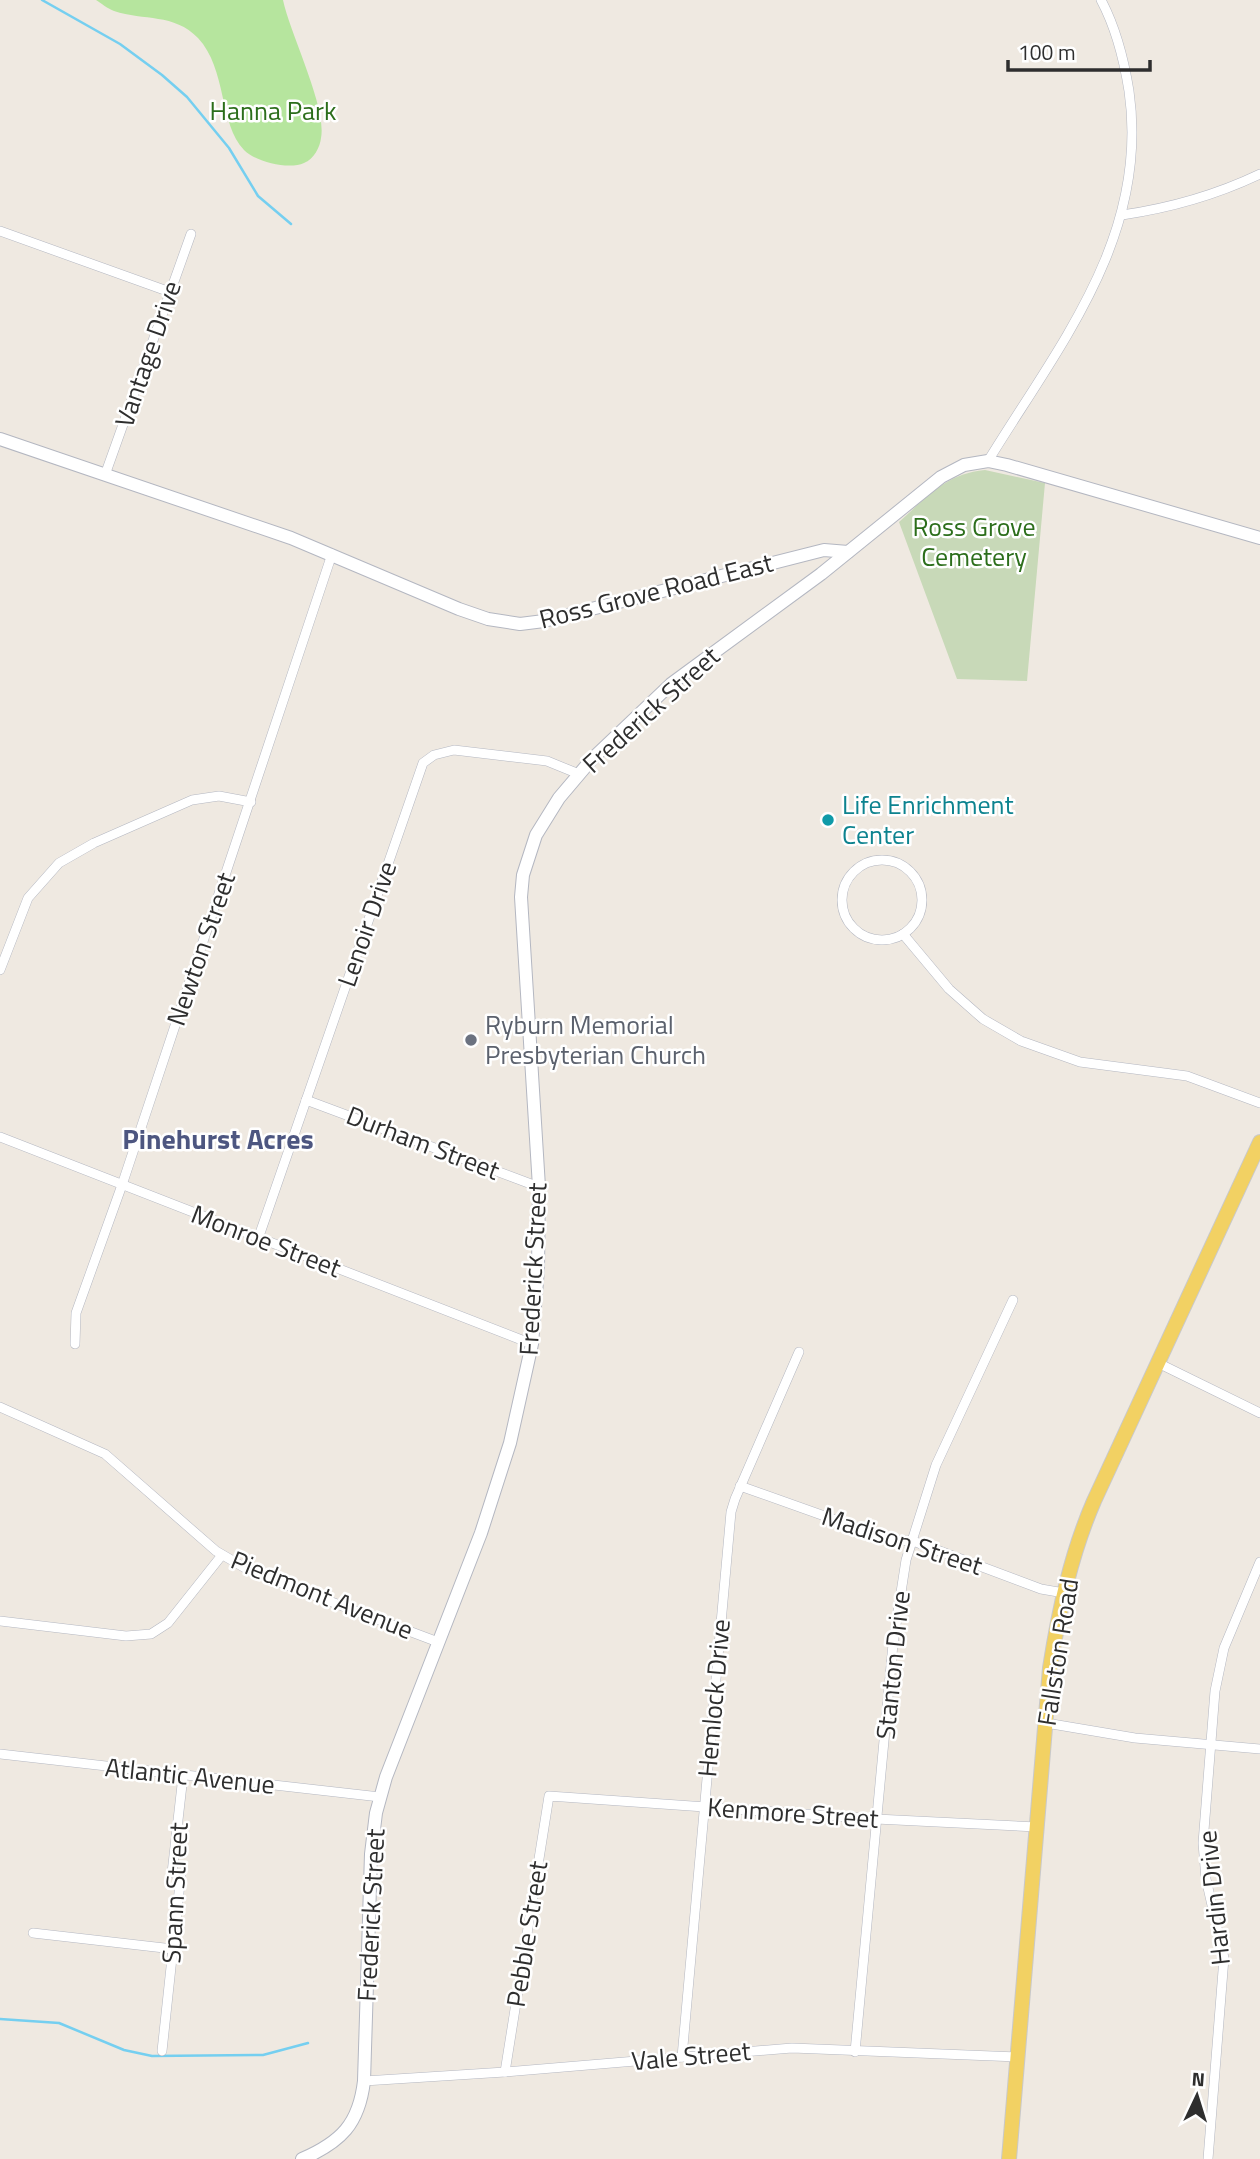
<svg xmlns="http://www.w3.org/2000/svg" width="1260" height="2159" font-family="'Titillium Web',sans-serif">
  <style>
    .green { fill: #b6e59e }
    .cemetery { fill: #c8d9b8 }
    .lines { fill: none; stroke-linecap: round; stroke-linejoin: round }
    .stream { stroke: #75cff0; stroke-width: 2.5 }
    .street-casing { stroke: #b4b7c1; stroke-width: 10 }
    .secondary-casing { stroke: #b4b7c1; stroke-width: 14 }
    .primary-casing { stroke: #c9c9c9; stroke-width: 16 }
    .street { stroke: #fff; stroke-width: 9 }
    .secondary { stroke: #fff; stroke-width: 12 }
    .primary { stroke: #f2d163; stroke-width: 14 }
    .culture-dot { fill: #0f9aa8; stroke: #fff; stroke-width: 2.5 }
    .worship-dot { fill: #6b7280; stroke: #fff; stroke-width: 2.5 }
    .labels { text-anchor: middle; stroke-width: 5; stroke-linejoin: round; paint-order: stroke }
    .park-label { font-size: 26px; fill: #2c6e1b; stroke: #fff }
    .street-label { font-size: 26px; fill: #2e2e2e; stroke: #fff }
    .culture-label { font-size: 26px; fill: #0d838f; stroke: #fff; text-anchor: start }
    .worship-label { font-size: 26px; fill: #5b616d; stroke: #fff; text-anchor: start }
    .neighbourhood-label { font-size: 28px; font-weight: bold; fill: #4d5680; stroke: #fff }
  </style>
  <rect width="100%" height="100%" fill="#efe9e1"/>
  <path class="green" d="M 96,0 L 283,0 C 290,34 327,107 321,138 C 320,147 314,159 304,163 C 289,170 256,162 244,150 C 219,124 227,69 198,38 C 174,13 144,21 114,11 C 108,9 101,3 96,0 Z"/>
  <path class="cemetery" d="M 985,470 L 1045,483 L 1027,681 L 957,679 L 899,522 C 927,497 945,474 985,470 Z"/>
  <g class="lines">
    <g class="stream">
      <path d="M 42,0 L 120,44 L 162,75 L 187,97 L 229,148 L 258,196 L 291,224"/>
      <path d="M 0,2019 L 59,2023 L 124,2050 L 152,2056 L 263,2055 L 308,2043"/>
    </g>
    <defs>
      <g id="street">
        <path d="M 1122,215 C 1170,208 1216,195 1260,174"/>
        <path d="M 0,231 L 170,292"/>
        <path d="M 988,461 C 1059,345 1150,236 1129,91 C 1124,60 1116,28 1101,0"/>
        <path d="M 105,475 L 191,234"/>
        <circle cx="882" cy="900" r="40"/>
        <path d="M 903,934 L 949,989 L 983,1019 L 1021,1041 L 1080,1062 L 1187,1076 L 1260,1103"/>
        <path d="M 0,970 L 28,898 L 59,863 L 94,843 L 192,800 L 219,796 L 251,802"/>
        <path d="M 306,1100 L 539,1187"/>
        <path d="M 0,1137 L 532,1344"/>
        <path d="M 258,1239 L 423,763 L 434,755 L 454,750 L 547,761 L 579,774"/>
        <path d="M 75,1344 L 76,1313 L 122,1185 L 332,554"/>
        <path d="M 1158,1363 L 1260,1413"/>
        <path d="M 0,1407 L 105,1454 L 216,1551 L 252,1572 L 438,1642"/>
        <path d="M 740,1486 L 892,1540 L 913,1541 L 1041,1589 L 1064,1593"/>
        <path d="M 0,1621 L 126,1636 L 151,1634 L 168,1623 L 222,1555"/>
        <path d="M 1046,1723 L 1135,1738 L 1260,1749"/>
        <path d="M 0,1754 L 380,1797"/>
        <path d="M 33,1933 L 173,1949"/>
        <path d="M 162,2051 L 181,1874 L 172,1873 L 183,1776"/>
        <path d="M 855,2052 L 893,1644 L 906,1560 L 936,1465 L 1013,1300"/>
        <path d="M 682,2057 L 731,1512 L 735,1499 L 799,1352"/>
        <path d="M 505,2072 L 549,1796 L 876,1819 L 1037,1827"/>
        <path d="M 364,2081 L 505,2072 L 792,2048 L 1018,2057"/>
        <path d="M 1208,2159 L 1224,1958 L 1206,1879 L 1203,1843 L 1215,1691 L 1224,1648 L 1260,1562"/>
      </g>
      <g id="secondary">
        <path d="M 0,439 L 291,538 L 459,609 L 488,619 L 520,624 L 544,621 L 824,550 L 848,552"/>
        <path d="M 302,2159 C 341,2142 359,2124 364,2081 L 371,1854 L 376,1813 L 386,1777 L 481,1533 L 510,1443 L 532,1344 L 538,1269 L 539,1187 L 521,897 L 523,875 L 536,835 L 559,798 L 592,759 L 671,684 L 821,574 L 941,477 L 964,465 L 988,461 L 1007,465 L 1260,538"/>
      </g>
      <path id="primary" d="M 1009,2159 L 1050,1668 C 1059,1610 1071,1554 1094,1501 L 1260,1142"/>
    </defs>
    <use href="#street" class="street-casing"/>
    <use href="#secondary" class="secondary-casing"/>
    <use href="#primary" class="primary-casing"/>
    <use href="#street" class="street"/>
    <use href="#secondary" class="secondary"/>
    <use href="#primary" class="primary"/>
  </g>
  <circle class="culture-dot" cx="828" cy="820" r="7"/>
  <circle class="worship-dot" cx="471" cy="1040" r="7"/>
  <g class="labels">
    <g class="park-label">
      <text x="273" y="120">Hanna Park</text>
      <text x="974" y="536">Ross Grove<tspan x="974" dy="30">Cemetery</tspan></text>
    </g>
    <g class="street-label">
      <text transform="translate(148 354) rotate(-71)" y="9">Vantage Drive</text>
      <text transform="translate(656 591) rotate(-14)" y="9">Ross Grove Road East</text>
      <text transform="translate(651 710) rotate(-42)" y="9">Frederick Street</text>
      <text transform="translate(367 924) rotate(-71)" y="9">Lenoir Drive</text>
      <text transform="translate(201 949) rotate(-71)" y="9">Newton Street</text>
      <text transform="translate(423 1143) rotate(21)" y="9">Durham Street</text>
      <text transform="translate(266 1241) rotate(21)" y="9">Monroe Street</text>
      <text transform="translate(533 1269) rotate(-87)" y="9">Frederick Street</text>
      <text transform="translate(902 1541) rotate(18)" y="9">Madison Street</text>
      <text transform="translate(322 1595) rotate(22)" y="9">Piedmont Avenue</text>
      <text transform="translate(1058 1652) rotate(-81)" y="9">Fallston Road</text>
      <text transform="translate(893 1665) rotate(-84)" y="9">Stanton Drive</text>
      <text transform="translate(714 1698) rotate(-85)" y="9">Hemlock Drive</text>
      <text transform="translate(190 1776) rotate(6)" y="9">Atlantic Avenue</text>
      <text transform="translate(793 1813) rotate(4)" y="9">Kenmore Street</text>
      <text transform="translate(175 1893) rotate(-87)" y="9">Spann Street</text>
      <text transform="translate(1214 1898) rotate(-96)" y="9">Hardin Drive</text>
      <text transform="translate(371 1915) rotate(-87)" y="9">Frederick Street</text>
      <text transform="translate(527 1934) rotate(-81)" y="9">Pebble Street</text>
      <text transform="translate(691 2056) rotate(-5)" y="9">Vale Street</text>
    </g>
    <g class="culture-label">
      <text x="842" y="814">Life Enrichment<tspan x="842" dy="30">Center</tspan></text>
    </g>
    <g class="worship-label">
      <text x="485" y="1034">Ryburn Memorial<tspan x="485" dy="30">Presbyterian Church</tspan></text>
    </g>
    <g class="neighbourhood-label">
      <text x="218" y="1149">Pinehurst Acres</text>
    </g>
  </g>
  <g transform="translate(1197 2096) rotate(4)" stroke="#ffffff" stroke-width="5" paint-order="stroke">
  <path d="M0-5L12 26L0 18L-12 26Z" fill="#2e2e2e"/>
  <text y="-10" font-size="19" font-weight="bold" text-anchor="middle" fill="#2e2e2e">N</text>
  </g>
  <path d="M1008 60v10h142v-10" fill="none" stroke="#2e2e2e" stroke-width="3.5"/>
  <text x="1018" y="60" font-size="21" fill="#2e2e2e" stroke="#ffffff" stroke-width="5" paint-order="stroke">100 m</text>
</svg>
